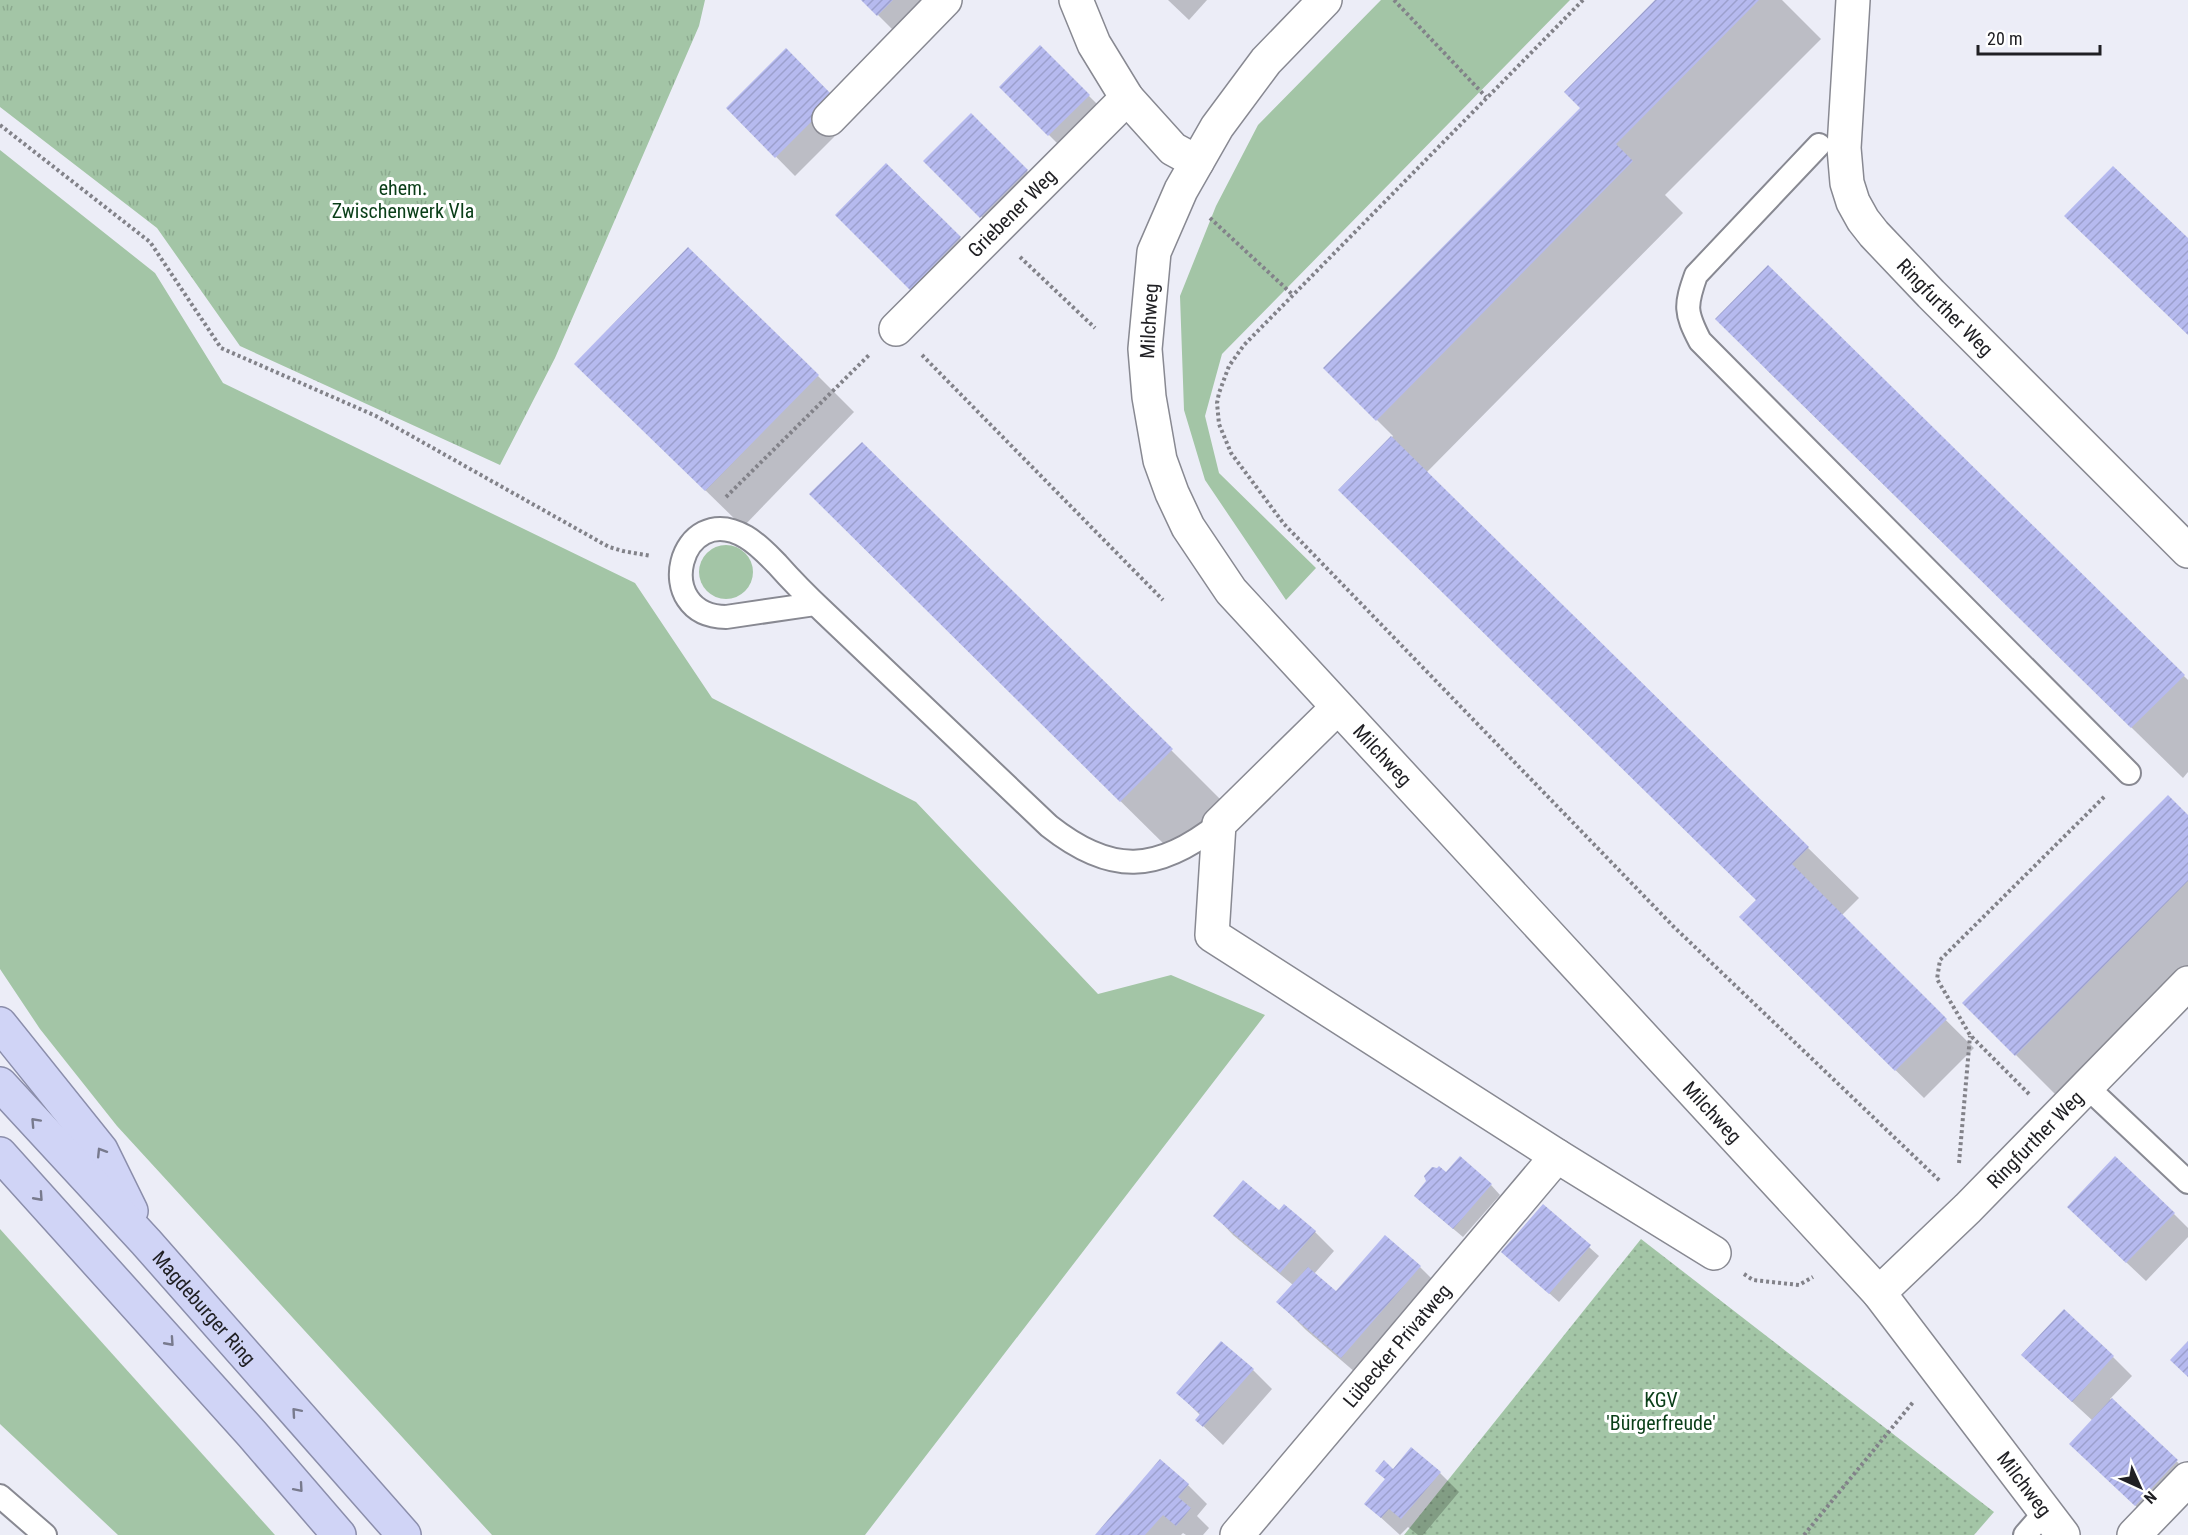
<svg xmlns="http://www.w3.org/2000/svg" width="2188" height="1535" font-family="'Roboto Condensed',sans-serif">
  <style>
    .grass { fill: #a3c5a6 }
    .park { fill: url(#park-tufts) }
    .garden { fill: url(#garden-dots) }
    .shadow { fill: #0003 }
    .building { fill: url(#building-hatch) }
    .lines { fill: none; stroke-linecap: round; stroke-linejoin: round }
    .service-casing { stroke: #888992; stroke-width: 26 }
    .minor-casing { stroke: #888992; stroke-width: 36 }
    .trunk-casing { stroke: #8b8eab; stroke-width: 36 }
    .path { stroke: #828289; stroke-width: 4; stroke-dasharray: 3 3; stroke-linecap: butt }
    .service { stroke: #fff; stroke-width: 22 }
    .minor { stroke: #fff; stroke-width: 33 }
    .trunk { stroke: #d0d4f6; stroke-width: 33 }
    .oneway { stroke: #787a8d }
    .labels { text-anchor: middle; stroke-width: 6; stroke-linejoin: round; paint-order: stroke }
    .park-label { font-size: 20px; fill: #0a3e18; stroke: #fff }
    .street-label { font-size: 20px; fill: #202024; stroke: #fff }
  </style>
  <defs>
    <pattern id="park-tufts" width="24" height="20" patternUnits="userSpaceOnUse" patternTransform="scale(1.5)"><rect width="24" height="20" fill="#a3c5a6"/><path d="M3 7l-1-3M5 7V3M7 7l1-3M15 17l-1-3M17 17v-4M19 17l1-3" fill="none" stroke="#8ca98f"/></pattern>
    <pattern id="garden-dots" width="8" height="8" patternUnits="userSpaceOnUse" patternTransform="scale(1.5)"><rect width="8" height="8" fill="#a3c5a6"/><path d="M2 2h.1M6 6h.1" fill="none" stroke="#8ca98f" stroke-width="1.8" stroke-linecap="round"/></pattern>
    <pattern id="building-hatch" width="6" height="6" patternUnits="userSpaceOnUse" patternTransform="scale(1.5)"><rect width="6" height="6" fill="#b6baef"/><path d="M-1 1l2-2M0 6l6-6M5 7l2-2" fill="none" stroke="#9ca0cd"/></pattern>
  </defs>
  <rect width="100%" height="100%" fill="#ecedf7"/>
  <g class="grass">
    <path d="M 1381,0 L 1570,0 L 1222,354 L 1205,416 L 1219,473 L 1316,568 L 1286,600 L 1205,480 L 1184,410 L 1180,296 L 1216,206 L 1258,125 Z"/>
    <path d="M 0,150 L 155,273 L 223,383 L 635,583 L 712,698 L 916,802 L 1098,994 L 1171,975 L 1265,1015 L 865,1535 L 492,1535 L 117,1126 L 40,1029 L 0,969 Z"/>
    <circle cx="726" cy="572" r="27"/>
    <path d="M 0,1229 L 275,1535 L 118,1535 L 0,1424 Z"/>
  </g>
  <path class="park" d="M 0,0 L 705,0 L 699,26 L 555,358 L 500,465 L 240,346 L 157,228 L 0,107 Z"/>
  <path class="garden" d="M 1641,1239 L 1994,1512 L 1974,1535 L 1404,1535 Z"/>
  <g class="shadow">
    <path d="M 863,0 L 931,0 L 897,34 Z"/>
    <path d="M 1168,0 L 1207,0 L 1189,20 Z"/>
    <path d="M 1657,0 L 1782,0 L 1821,39 L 1665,195 L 1683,213 L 1426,473 L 1859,898 L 1841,916 L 1974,1048 L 1924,1098 L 1791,968 L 1758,900 L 1340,490 L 1393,436 L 1325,368 L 1582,108 Z"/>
    <path d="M 1040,47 L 1107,114 L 1068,154 L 1001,87 Z"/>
    <path d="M 728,108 L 853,118 L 795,176 Z"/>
    <path d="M 971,115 L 1046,190 L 1000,235 L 925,161 Z"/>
    <path d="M 886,165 L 979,257 L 930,307 L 837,215 Z"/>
    <path d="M 1768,267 L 2188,680 L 2188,772 L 2183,778 L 1767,370 Z"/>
    <path d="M 818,376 L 854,412 L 743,527 L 613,400 Z"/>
    <path d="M 861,545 L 1171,750 L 1222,801 L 1172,852 Z"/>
    <path d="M 2188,817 L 2188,983 L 2066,1105 L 1964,1003 Z"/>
    <path d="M 1446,1174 L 1491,1185 L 1500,1195 L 1463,1237 L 1425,1205 L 1428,1181 Z"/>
    <path d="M 1543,1206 L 1599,1256 L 1559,1302 L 1503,1252 Z"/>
    <path d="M 1279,1213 L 1315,1232 L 1334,1251 L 1314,1274 L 1336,1294 L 1420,1267 L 1448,1295 L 1370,1385 L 1306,1330 L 1278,1302 L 1293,1285 L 1233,1235 L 1215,1216 Z"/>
    <path d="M 2174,1214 L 2188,1228 L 2188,1237 L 2146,1281 L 2088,1226 Z"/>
    <path d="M 2113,1357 L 2132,1376 L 2110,1399 L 2188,1472 L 2155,1524 L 2090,1463 L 2093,1421 L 2042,1374 Z"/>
    <path d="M 1253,1370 L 1272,1389 L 1223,1445 L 1197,1420 L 1201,1416 L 1178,1393 Z"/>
    <path d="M 1394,1471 L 1440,1473 L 1459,1492 L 1423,1535 L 1418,1535 L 1408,1527 L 1400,1535 L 1366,1504 Z"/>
    <path d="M 1188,1485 L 1207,1504 L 1197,1516 L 1209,1528 L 1203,1535 L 1186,1535 L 1183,1533 L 1181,1535 L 1097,1535 Z"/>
  </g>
  <g class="building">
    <path d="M 861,0 L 893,0 L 877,16 Z"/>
    <path d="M 1655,0 L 1759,0 L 1616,144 L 1633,161 L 1376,421 L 1323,368 L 1580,108 L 1564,92 Z"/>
    <path d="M 1040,45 L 1090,95 L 1048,136 L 999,87 Z"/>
    <path d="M 786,48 L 835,98 L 775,158 L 726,108 Z"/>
    <path d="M 971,113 L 1028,170 L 980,218 L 923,161 Z"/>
    <path d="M 886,163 L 961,237 L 910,290 L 835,215 Z"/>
    <path d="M 2113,166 L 2188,238 L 2188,335 L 2064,216 Z"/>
    <path d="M 688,247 L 819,375 L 705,491 L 574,364 Z"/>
    <path d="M 1768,265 L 2185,675 L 2131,728 L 1715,319 Z"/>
    <path d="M 1391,436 L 1809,847 L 1792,864 L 1947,1019 L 1895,1071 L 1739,917 L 1756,900 L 1338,490 Z"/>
    <path d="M 862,442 L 1173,749 L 1120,802 L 809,494 Z"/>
    <path d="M 2168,795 L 2188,815 L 2188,881 L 2015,1056 L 1962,1003 Z"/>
    <path d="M 1460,1156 L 1492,1184 L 1453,1229 L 1414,1196 L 1426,1181 L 1424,1176 L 1432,1167 L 1437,1168 L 1439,1166 L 1446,1172 Z"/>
    <path d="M 2115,1156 L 2175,1213 L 2126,1263 L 2067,1207 Z"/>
    <path d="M 1243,1180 L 1279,1210 L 1284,1204 L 1316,1231 L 1280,1273 L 1213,1216 Z"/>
    <path d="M 1543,1204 L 1591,1245 L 1549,1294 L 1501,1252 Z"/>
    <path d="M 1385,1235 L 1421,1266 L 1341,1358 L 1276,1302 L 1308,1267 L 1336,1291 Z"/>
    <path d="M 2064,1309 L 2114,1356 L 2072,1402 L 2021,1355 Z"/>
    <path d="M 1221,1341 L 1254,1369 L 1203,1427 L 1195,1420 L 1200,1414 L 1176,1393 Z"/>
    <path d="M 2188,1341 L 2188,1377 L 2170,1360 Z"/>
    <path d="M 2112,1398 L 2178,1460 L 2135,1506 L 2069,1444 Z"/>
    <path d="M 1411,1447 L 1441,1472 L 1401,1519 L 1389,1509 L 1381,1518 L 1364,1504 L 1385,1479 L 1375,1471 L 1384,1460 L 1393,1469 Z"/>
    <path d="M 1160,1459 L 1189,1484 L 1178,1497 L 1191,1508 L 1176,1526 L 1163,1515 L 1145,1535 L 1095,1535 Z"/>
  </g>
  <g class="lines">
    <defs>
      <g id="service">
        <path d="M 1819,145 L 1696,275 C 1685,306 1685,312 1700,341 L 2129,773"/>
        <path d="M 815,604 L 726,617 C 650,616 679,498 746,537 C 758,544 767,554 777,564 C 792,581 808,597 825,613 C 899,684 974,755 1049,826 C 1111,875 1157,873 1219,824"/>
        <path d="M 2086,1086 L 2188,1182"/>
        <path d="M 0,1496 L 45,1535"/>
        <path d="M 2025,1535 L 2046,1511"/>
      </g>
      <g id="minor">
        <path d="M 1076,0 L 1094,44 L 1127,98 L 1173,149 L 1197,162"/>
        <path id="s1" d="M 1325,0 L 1266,61 L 1217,127 L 1181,190 L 1154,252 L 1145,349 L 1149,397 L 1160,460 L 1172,493 L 1188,527 L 1231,591 L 1879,1293 L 2063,1535"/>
        <path id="s2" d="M 1853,0 L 1844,148 L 1847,183 L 1853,202 L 1863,220 L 1874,234 L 1931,294 L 2188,551"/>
        <path d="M 829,119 L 945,0"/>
        <path id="s3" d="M 896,329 L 1127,98"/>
        <path d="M 1337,708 L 1219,824 L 1212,935 L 1557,1156 L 1714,1253"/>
        <path id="s4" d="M 1879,1293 L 1968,1208 L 2188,983"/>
        <path id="s5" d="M 1237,1535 L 1557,1156"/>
        <path d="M 2134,1535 L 2188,1479"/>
      </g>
      <g id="trunk">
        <path d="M 0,1024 L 101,1150 L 131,1211"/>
        <path id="s6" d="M 0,1084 L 146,1242 L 404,1535"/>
        <path d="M 0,1154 L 252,1434 L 339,1535"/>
      </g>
    </defs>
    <use href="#service" class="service-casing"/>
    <use href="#minor" class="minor-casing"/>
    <use href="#trunk" class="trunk-casing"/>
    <g class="path">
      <path d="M 1394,0 L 1486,97"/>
      <path d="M 1583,0 L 1244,345 L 1229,366 L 1219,393 L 1217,403 L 1219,424 L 1231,453 L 1284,524 L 1674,927 L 1940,1181"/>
      <path d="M 0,125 L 150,242 L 221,348 L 376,416 L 609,547 L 623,551 L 651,556"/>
      <path d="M 1210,218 L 1293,295"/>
      <path d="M 1020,257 L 1095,328"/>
      <path d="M 922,355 L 1163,600"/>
      <path d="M 726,497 L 870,354"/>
      <path d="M 2029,1094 L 1970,1035 L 1937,979 L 1940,960 L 2105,796"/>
      <path d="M 1959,1163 L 1970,1036"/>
      <path d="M 1744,1274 L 1753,1280 L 1799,1285 L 1813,1277"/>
      <path d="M 1804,1535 L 1914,1401"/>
    </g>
    <use href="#service" class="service"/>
    <use href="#minor" class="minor"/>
    <use href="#trunk" class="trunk"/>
  </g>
  <defs><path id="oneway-chevron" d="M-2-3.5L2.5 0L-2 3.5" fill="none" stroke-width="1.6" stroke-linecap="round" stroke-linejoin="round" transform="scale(1.5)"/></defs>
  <g class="oneway">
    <use href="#oneway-chevron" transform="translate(35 1122) rotate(-133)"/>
    <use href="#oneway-chevron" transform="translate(101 1152) rotate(-122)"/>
    <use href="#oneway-chevron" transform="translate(39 1197) rotate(48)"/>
    <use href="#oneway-chevron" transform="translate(170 1342) rotate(48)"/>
    <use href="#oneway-chevron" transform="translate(296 1412) rotate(-131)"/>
    <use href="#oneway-chevron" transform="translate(299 1488) rotate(49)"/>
  </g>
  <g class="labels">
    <g class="park-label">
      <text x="403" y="195">ehem.<tspan x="403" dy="23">Zwischenwerk VIa</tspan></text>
      <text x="1661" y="1407">KGV<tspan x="1661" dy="23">'Bürgerfreude'</tspan></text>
    </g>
    <g class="street-label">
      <text dy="7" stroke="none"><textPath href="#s3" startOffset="164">Griebener Weg</textPath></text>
      <text dy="7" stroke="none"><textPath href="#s2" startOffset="344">Ringfurther Weg</textPath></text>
      <text transform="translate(1149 321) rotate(-87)" y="7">Milchweg</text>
      <text dy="7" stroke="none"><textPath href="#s1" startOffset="890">Milchweg</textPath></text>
      <text dy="7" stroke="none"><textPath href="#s1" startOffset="1376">Milchweg</textPath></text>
      <text dy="7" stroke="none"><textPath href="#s4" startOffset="219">Ringfurther Weg</textPath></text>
      <text dy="7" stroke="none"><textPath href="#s6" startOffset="303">Magdeburger Ring</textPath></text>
      <text dy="7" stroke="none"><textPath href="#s5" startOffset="248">Lübecker Privatweg</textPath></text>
      <text dy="7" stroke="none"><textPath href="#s1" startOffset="1862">Milchweg</textPath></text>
    </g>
  </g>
  <g transform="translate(2140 1487) rotate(135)" stroke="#ffffff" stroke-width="4.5" paint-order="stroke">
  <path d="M0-4.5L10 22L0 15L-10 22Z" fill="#202024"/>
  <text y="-9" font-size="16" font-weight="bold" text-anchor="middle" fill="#202024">N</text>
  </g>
  <path d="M1978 45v9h122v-9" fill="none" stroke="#202024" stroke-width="3"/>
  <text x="1987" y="45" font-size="18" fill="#202024" stroke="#ffffff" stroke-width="4.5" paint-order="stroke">20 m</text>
</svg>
